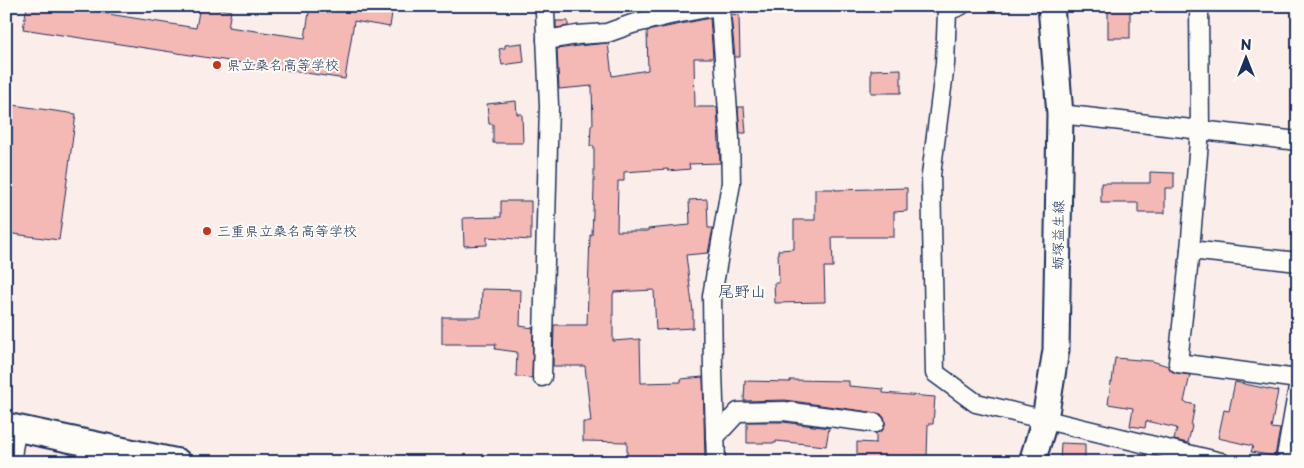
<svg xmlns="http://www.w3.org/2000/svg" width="1304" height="468" font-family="'Playpen Sans','Klee One',sans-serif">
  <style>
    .building { fill: #f4b8b5; stroke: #1b2f5e }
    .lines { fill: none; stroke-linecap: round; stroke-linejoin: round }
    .street-casing { stroke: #1b2f5e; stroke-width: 21 }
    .secondary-casing { stroke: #1b2f5e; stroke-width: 29 }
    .street { stroke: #fdfcf7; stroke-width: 18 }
    .secondary { stroke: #fdfcf7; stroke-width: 25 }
    .poi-dot { fill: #c8321e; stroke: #fdfcf7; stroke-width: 2 }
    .labels { text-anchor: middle; stroke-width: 4; stroke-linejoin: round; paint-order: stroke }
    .poi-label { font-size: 14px; fill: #1b2f5e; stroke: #fdfcf7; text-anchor: start }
    .street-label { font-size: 14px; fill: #1b2f5e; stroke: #fdfcf7 }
    .quarter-label { font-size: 16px; fill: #1b2f5e; stroke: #fdfcf7 }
  </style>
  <rect width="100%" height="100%" fill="#fbeeea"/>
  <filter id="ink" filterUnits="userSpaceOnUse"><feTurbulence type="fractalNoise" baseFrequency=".02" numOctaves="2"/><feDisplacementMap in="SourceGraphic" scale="10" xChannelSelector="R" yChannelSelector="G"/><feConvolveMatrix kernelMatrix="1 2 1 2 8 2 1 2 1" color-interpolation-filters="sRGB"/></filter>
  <g filter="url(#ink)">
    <g class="building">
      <path d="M 27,6 L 103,6 L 102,13 L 196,28 L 200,6 L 204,6 L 231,11 L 228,27 L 305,38 L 310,6 L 393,6 L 390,27 L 354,21 L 345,79 L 23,29 Z"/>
      <rect x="1108" y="6" width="22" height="32"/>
      <path d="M 731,14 L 739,15 L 740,57 L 735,57 Z"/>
      <path d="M 710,18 L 713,58 L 694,58 L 695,107 L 717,107 L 720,163 L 689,164 L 690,169 L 668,171 L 668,169 L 624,172 L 624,181 L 618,181 L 617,231 L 648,231 L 648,229 L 690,225 L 689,200 L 707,199 L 708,228 L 713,228 L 708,253 L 686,255 L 693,312 L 693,328 L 656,330 L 654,290 L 614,292 L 613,295 L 613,341 L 640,339 L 641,383 L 681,382 L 681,379 L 703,377 L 705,462 L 627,462 L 627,442 L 583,441 L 583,422 L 591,422 L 585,366 L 553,366 L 554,325 L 587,325 L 590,235 L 592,235 L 594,189 L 594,146 L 590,146 L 591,125 L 593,125 L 592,86 L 559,89 L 557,49 L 578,46 L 608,43 L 612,76 L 648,70 L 647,31 Z"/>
      <path d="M 556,21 L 568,21 L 568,26 L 556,28 Z"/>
      <path d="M 522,43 L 524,62 L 502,65 L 499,49 L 505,48 L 505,45 Z"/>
      <path d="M 901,69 L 901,93 L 871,93 L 871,70 Z"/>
      <path d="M 516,101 L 517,114 L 522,114 L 523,143 L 493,143 L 493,124 L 489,124 L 487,104 Z"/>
      <path d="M 6,104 L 76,114 L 59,240 L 6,233 Z"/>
      <path d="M 738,107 L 744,107 L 746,133 L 740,133 Z"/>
      <path d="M 1150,172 L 1174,173 L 1174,188 L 1165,188 L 1165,213 L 1138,213 L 1138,203 L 1101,203 L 1101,183 L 1150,183 Z"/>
      <path d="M 907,188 L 907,211 L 894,212 L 894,237 L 832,237 L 833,267 L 824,267 L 825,302 L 775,303 L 774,283 L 779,283 L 778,250 L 794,249 L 794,220 L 815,220 L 815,189 L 835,189 L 835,190 Z"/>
      <path d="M 501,201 L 531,201 L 531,240 L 487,237 L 487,245 L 464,246 L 463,218 L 501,217 Z"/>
      <path d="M 482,289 L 521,290 L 520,326 L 533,328 L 532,378 L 516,377 L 517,352 L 495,349 L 496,344 L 442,344 L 442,317 L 481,317 Z"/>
      <path d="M 1115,358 L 1152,361 L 1168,366 L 1171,371 L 1176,373 L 1190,375 L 1184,402 L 1195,405 L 1191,426 L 1192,426 L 1188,443 L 1174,440 L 1177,428 L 1146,421 L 1145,428 L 1130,426 L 1133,408 L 1108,404 L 1111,382 L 1112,382 Z"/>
      <path d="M 790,380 L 849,381 L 849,386 L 883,389 L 883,393 L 935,397 L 933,424 L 928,424 L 927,457 L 916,457 L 916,462 L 857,462 L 857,442 L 876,443 L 876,433 L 883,430 L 885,425 L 885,419 L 881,414 L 877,413 L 785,400 L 744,401 L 745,381 L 790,382 Z"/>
      <path d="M 1235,382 L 1278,391 L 1271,428 L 1280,429 L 1275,456 L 1251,452 L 1253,446 L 1218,438 L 1224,410 L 1229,411 Z"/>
      <path d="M 747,422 L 783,422 L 829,428 L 826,446 L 776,441 L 776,443 L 747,443 Z"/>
      <path d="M 1061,443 L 1085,444 L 1085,462 L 1060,462 Z"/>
    </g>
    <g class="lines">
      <defs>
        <g id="street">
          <path d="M 960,6 L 947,11 L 945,64 L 931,175 L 935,373 L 976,403 L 1221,462"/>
          <path d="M 1199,6 L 1200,130 L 1190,250 L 1178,363 L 1298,379"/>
          <path d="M 546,40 L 577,35 L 607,33 L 632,24 L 670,15 L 718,6"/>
          <path d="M 1060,114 L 1298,141"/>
          <path d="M 1190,250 L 1298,262"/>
          <path d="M 542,377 L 549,106 L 545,12 L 543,6"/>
          <path d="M 715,437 L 738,412 L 784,411 L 875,423"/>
          <path d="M 12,462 L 13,449 L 17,428"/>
          <path d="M 716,462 L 713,371 L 712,296 L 731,183 L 730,138 L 720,6"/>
          <path d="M 1285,462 L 1298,388"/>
        </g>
        <g id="secondary">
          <path d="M 6,426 L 178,462"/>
          <path d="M 1032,462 L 1045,419 L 1056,350 L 1060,114 L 1051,6"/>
        </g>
      </defs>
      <use href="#street" class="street-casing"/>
      <use href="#secondary" class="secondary-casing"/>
      <use href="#street" class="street"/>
      <use href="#secondary" class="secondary"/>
    </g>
  </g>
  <g class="poi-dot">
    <circle cx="217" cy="65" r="5"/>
    <circle cx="207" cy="231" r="5"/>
  </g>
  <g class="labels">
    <g class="poi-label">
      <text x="227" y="70">県立桑名高等学校</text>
      <text x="217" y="236">三重県立桑名高等学校</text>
    </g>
    <g class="street-label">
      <text transform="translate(1058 235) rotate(-89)" y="5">蛎塚益生線</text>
    </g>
    <g class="quarter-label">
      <text x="742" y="297">尾野山</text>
    </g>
  </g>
  <rect width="1304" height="468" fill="none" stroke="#fdfcf7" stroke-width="25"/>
  <rect x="12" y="12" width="1279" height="443" fill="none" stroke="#1b2f5e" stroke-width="2" filter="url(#ink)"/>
  <g transform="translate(1246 58)" stroke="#fdfcf7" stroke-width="4" paint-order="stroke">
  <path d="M0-4L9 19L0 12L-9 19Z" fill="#1b2f5e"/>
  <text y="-8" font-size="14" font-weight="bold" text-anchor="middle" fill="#1b2f5e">N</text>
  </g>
</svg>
